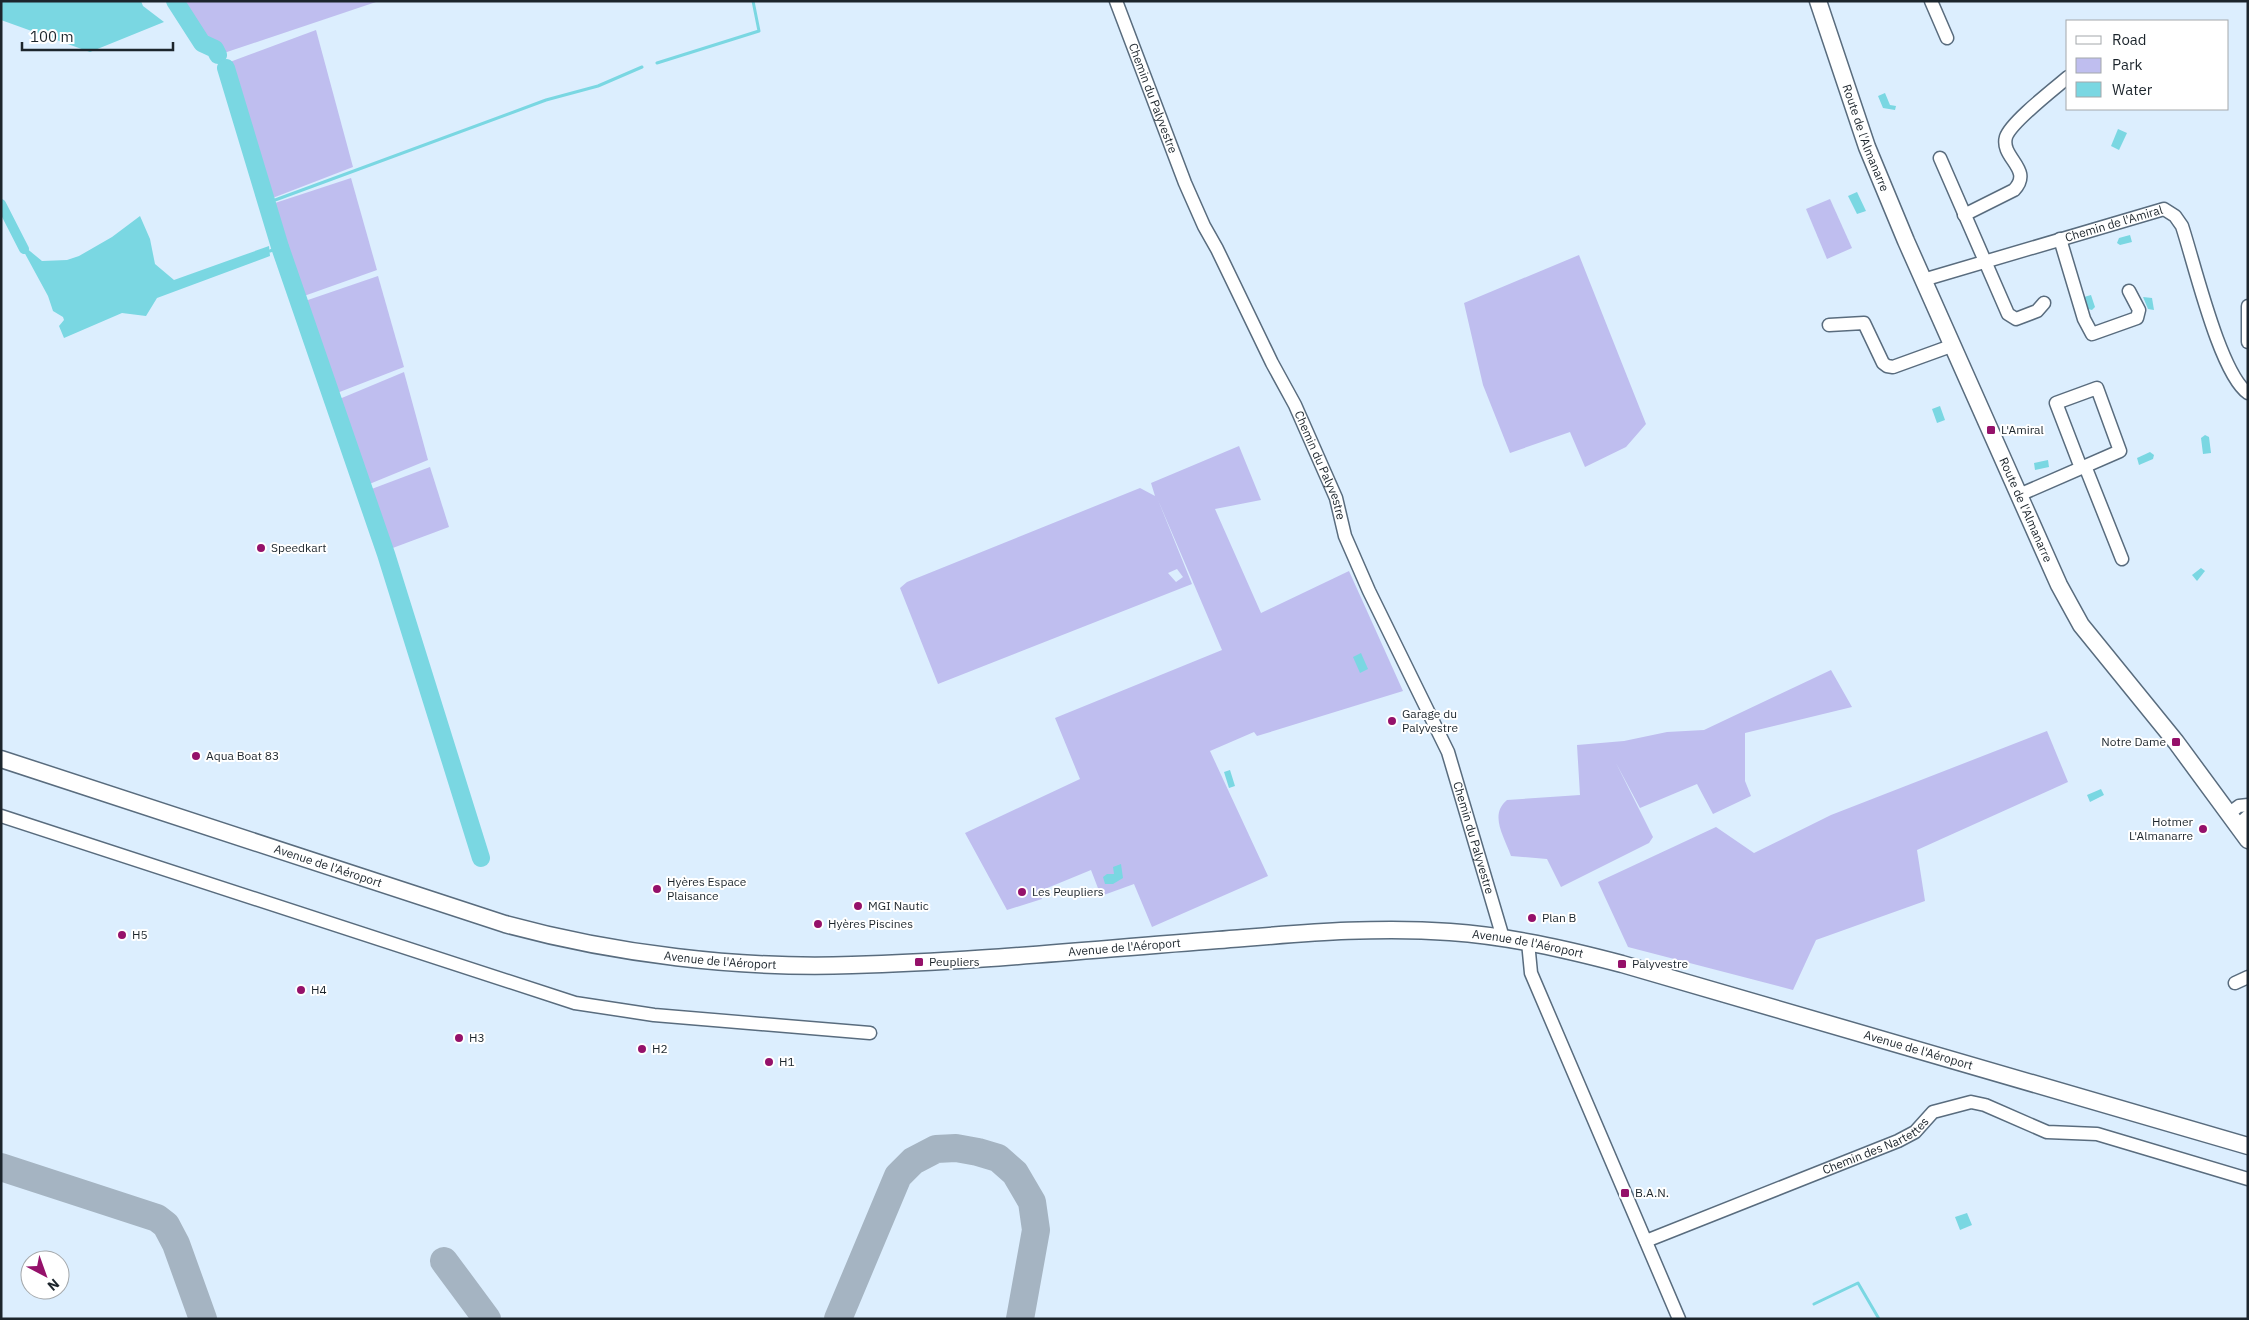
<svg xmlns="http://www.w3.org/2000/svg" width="2249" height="1320" font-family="'IBM Plex Sans',sans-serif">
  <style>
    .green { fill: #bfbeef; fill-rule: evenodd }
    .water { fill: #7ad7e2 }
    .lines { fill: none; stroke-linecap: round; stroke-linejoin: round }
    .stream { stroke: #7ad7e2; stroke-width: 3 }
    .canal { stroke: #7ad7e2; stroke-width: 10 }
    .river { stroke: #7ad7e2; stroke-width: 18 }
    .taxiway { stroke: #a5b4c2; stroke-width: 28 }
    .minor-casing { stroke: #596c7e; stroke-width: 15 }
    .major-casing { stroke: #596c7e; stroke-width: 19 }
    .minor { stroke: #fff; stroke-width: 12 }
    .major { stroke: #fff; stroke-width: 16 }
    .poi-dot { fill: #95116a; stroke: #fff; stroke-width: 2 }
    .labels { text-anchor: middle; stroke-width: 4; stroke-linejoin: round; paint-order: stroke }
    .street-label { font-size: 12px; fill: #1c252c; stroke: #fff }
    .poi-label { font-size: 12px; fill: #1c252c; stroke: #fff; text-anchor: start }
  </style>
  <rect width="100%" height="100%" fill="#dceefe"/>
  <g class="green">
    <path d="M 177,1 L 379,1 L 218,55 Z"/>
    <path d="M 316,30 L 353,167 L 270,199 L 227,63 Z"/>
    <path d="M 351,178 L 377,270 L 304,296 L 275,203 Z"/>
    <path d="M 1830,199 L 1852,248 L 1827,259 L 1806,209 Z"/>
    <path d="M 1579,255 L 1646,424 L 1626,447 L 1585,467 L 1570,432 L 1510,453 L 1483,385 L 1464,303 Z"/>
    <path d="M 378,276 L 404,367 L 337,393 L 305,301 Z"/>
    <path d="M 404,372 L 428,460 L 367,485 L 337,400 Z"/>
    <path d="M 1239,446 L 1261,500 L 1215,509 L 1261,613 L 1349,571 L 1403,691 L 1257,736 L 1254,732 L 1210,751 L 1268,876 L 1152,927 L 1134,884 L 1101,896 L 1091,870 L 1040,891 L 1042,899 L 1007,910 L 965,833 L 1080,779 L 1055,718 L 1222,650 L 1158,500 L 1192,584 L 938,684 L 900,588 L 907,582 L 1140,488 L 1155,496 L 1151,483 ZM 1177,569 L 1183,577 L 1176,582 L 1168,573 Z"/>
    <path d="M 430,467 L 449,527 L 390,549 L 369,490 Z"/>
    <path d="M 1831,670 L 1852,707 L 1745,733 L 1745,781 L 1751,796 L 1713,814 L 1697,784 L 1640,808 L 1616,763 L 1653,837 L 1649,843 L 1561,887 L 1547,859 L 1511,856 C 1504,836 1489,815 1507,800 L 1580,795 L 1577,745 L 1624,741 L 1667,732 L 1704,730 Z"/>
    <path d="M 2047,731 L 2068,782 L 1917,850 L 1925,901 L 1816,940 L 1793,990 L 1628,947 L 1598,882 L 1716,827 L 1754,853 L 1831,815 Z"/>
  </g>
  <g class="water">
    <path d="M 1,1 L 141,1 L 143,6 L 164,22 L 90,52 L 1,20 Z"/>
    <path d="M 1885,93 L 1890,105 L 1896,106 L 1895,110 L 1883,108 L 1878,96 Z"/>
    <path d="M 2118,129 L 2127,133 L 2119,150 L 2111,146 Z"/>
    <path d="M 1857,192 L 1866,211 L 1857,214 L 1848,196 Z"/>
    <path d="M 140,216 L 150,239 L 155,264 L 174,280 L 269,246 L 270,256 L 157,298 L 146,316 L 122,313 L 64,338 L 59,326 L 64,320 L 63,317 L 53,311 L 48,296 L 23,250 L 25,247 L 42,261 L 67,260 L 79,256 L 112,237 Z"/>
    <path d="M 2130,235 L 2132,242 L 2120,245 L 2117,243 L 2119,238 Z"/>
    <path d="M 2091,295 L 2095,307 L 2092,310 L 2088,309 L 2084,297 Z"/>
    <path d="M 2143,297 L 2152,298 L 2154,310 L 2148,309 Z"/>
    <path d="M 1940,406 L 1945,420 L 1937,423 L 1932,409 Z"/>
    <path d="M 2205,435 L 2209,437 L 2211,453 L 2203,454 L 2201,438 Z"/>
    <path d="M 2150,452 L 2154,455 L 2153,459 L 2139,465 L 2137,458 Z"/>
    <path d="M 2048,460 L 2049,467 L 2035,470 L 2034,463 Z"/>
    <path d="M 2201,568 L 2205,571 L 2197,581 L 2192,575 Z"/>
    <path d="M 1361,653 L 1368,669 L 1360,673 L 1353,657 Z"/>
    <path d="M 1230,770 L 1235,786 L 1229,788 L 1224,772 Z"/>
    <path d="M 2101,789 L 2104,795 L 2090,802 L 2087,795 Z"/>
    <path d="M 1121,864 L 1123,878 L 1113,884 L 1105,884 L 1103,877 L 1107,874 L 1114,874 L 1113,867 Z"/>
    <path d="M 1967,1213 L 1972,1225 L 1960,1230 L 1955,1217 Z"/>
  </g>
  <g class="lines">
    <g class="stream">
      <path d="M 657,63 L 759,31 L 753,1"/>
      <path d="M 267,203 L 546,100 L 598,86 L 642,67"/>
      <path d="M 270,251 L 280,247"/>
      <path d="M 1814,1304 L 1858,1283 L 1879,1319"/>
    </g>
    <path class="canal" d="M 1,204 L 24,249"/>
    <g class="river">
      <path d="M 175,1 L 202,43 L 215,49 L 218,55"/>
      <path d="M 226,68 L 280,247 L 386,554 L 481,858"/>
    </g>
    <g class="taxiway">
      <path d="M 1,1167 L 157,1218 L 166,1225 L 176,1244 L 203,1319"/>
      <path d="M 444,1261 L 487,1319"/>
      <path d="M 838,1319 L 898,1176 L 913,1161 L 936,1149 L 956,1148 L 978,1152 L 998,1158 L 1015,1173 L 1032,1202 L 1036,1230 L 1020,1319"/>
    </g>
    <defs>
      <g id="minor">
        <path id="s1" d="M 1116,1 L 1185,183 L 1204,226 L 1217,249 L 1272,363 L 1295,405 L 1336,498 L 1345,536 L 1369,591 L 1448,752 L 1501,931 L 1500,938"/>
        <path d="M 1931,1 L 1947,38"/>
        <path d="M 1940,158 L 2008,314 L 2016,319 L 2037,311 L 2044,303"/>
        <path d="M 1964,215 L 2014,190 C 2034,169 2000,158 2006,137 C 2011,122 2054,89 2068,77"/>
        <path d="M 2060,239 L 2084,319 L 2092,334 L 2137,318 L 2139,310 L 2129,291"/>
        <path id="s2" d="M 1923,280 L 2164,209 L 2175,216 L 2182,226 C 2194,262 2220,374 2248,393"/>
        <path d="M 2248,306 L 2248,342"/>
        <path d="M 1829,325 L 1864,323 L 1883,363 L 1887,366 L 1893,367 L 1951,346"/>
        <path d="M 2085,466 L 2122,559"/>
        <path d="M 2019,495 L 2120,451 L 2097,388 L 2056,403 L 2081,468"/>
        <path d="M 2228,814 L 2239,806 L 2248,805"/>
        <path d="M 1,816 L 575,1003 L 654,1015 L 870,1033"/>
        <path d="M 2237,826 L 2248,816"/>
        <path d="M 1528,942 L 1531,973 L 1679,1319"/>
        <path d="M 2235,983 L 2248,977"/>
        <path id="s3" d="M 1646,1241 L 1898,1141 L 1915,1132 L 1933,1112 L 1971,1102 L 1985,1105 L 2047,1132 L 2097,1134 L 2248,1179"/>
      </g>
      <g id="major">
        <path id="s4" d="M 1818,1 L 1867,147 L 1906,241 L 2059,585 L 2081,625 L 2176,742 L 2248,840"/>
        <path id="s5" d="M 1,759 L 505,924 C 614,954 739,969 852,965 C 974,962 1096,949 1218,940 C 1295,934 1372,926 1450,932 C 1508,936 1565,949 1622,964 L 2248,1146"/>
      </g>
    </defs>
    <use href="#minor" class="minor-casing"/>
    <use href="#major" class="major-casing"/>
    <use href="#minor" class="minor"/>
    <use href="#major" class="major"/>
  </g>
  <g class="poi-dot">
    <rect x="1986" y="425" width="10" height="10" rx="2.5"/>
    <circle cx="261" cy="548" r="5"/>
    <circle cx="1392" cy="721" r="5"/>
    <rect x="2171" y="737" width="10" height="10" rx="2.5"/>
    <circle cx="196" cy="756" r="5"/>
    <circle cx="2203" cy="829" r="5"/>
    <circle cx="657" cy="889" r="5"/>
    <circle cx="1022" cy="892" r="5"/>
    <circle cx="858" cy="906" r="5"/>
    <circle cx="1532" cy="918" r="5"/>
    <circle cx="818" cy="924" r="5"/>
    <circle cx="122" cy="935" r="5"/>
    <rect x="914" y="957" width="10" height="10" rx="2.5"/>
    <rect x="1617" y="959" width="10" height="10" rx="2.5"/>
    <circle cx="301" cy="990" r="5"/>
    <circle cx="459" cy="1038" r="5"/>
    <circle cx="642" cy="1049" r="5"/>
    <circle cx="769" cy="1062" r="5"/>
    <rect x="1620" y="1188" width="10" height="10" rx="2.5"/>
  </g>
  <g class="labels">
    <g class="street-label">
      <text dy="4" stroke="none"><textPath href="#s1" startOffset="104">Chemin du Palyvestre</textPath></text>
      <text dy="4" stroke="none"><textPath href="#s4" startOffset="145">Route de l'Almanarre</textPath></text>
      <text dy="4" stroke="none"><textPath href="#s2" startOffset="199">Chemin de l'Amiral</textPath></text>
      <text dy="4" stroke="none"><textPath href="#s1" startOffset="508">Chemin du Palyvestre</textPath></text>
      <text dy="4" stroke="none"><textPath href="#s4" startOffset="550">Route de l'Almanarre</textPath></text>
      <text dy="4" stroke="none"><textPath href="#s1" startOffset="912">Chemin du Palyvestre</textPath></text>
      <text dy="4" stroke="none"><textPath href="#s5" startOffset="344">Avenue de l'Aéroport</textPath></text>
      <text dy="4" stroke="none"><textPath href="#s5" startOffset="1559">Avenue de l'Aéroport</textPath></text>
      <text dy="4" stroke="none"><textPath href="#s5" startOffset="1154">Avenue de l'Aéroport</textPath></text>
      <text dy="4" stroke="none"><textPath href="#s5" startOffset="749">Avenue de l'Aéroport</textPath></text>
      <text dy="4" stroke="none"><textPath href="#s5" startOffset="1964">Avenue de l'Aéroport</textPath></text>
      <text dy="4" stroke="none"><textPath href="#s3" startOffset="249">Chemin des Nartettes</textPath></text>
    </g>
    <g class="poi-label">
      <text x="2001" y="434">L'Amiral</text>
      <text x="271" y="552">Speedkart</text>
      <text x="1402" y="718">Garage du<tspan x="1402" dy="14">Palyvestre</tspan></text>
      <text x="2166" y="746" text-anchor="end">Notre Dame</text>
      <text x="206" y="760">Aqua Boat 83</text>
      <text x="2193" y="826" text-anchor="end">Hotmer<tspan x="2193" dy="14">L'Almanarre</tspan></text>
      <text x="667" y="886">Hyères Espace<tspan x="667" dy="14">Plaisance</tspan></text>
      <text x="1032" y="896">Les Peupliers</text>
      <text x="868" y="910">MGI Nautic</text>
      <text x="1542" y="922">Plan B</text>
      <text x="828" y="928">Hyères Piscines</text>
      <text x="132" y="939">H5</text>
      <text x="929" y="966">Peupliers</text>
      <text x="1632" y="968">Palyvestre</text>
      <text x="311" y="994">H4</text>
      <text x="469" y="1042">H3</text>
      <text x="652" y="1053">H2</text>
      <text x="779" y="1066">H1</text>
      <text x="1635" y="1197">B.A.N.</text>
    </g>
  </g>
  <rect width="2249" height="1320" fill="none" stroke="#1c252c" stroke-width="5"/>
  <rect x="2066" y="20" width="162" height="90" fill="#ffffff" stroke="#a4a8ab"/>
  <rect x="2076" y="36" width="25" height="8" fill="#ffffff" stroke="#a4a8ab"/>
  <text x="2112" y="45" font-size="15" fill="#1c252c">Road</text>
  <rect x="2076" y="58" width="25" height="15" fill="#bfbeef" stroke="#a4a8ab"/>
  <text x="2112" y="70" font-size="15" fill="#1c252c">Park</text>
  <rect x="2076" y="82" width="25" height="15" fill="#7ad7e2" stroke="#a4a8ab"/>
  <text x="2112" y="95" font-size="15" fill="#1c252c">Water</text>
  <g transform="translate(45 1275) rotate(139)"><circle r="24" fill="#ffffff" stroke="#a4a8ab"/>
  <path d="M0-4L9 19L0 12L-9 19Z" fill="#95116a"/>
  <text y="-8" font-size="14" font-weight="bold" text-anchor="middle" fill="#1c252c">N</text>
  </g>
  <path d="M22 42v8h151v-8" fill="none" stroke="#1c252c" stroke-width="2.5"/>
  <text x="30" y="42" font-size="15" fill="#1c252c" stroke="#ffffff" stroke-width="4" paint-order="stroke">100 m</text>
</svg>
